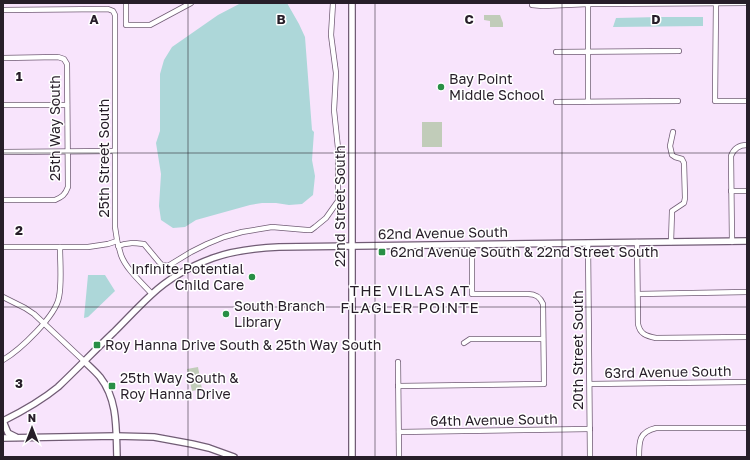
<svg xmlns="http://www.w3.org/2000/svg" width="750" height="460" font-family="'Golos Text',sans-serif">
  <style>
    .green { fill: #c1ccb9 }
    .water { fill: #add7d9 }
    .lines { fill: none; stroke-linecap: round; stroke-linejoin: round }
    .minor-casing { stroke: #715c75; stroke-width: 6 }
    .tertiary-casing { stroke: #715c75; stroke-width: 8 }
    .minor { stroke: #fff; stroke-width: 4.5 }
    .tertiary { stroke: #fff; stroke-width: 5.5 }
    .grid { fill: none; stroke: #271e29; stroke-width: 1; stroke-opacity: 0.55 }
    .poi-dot { fill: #288f45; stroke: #fff; stroke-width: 1.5 }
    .labels { text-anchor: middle; stroke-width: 3; stroke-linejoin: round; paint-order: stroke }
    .poi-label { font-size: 14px; fill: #271e29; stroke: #fff; text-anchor: start }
    .street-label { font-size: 14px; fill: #271e29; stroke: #fff }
    .neighbourhood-label { font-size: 15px; letter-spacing: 1px; fill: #271e29; stroke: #fff }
    .grid-label { font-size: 13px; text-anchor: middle; font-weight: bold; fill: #271e29; stroke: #fff; stroke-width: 3; stroke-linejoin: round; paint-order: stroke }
  </style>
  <rect width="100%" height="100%" fill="#f8e4fc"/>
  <g class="green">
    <path d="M 484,15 L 500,15 L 503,23 L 503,27 L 490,27 L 490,21 L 484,20 Z"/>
    <rect x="422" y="122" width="20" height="25"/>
    <path d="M 198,367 L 202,389 L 192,391 L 187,369 Z"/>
  </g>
  <g class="water">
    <path d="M 241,3 L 287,3 L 299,24 L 305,37 L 312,130 L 314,132 L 312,160 L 315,176 L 313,195 L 302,204 L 289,205 L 276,203 L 262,203 L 250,205 L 196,220 L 185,227 L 173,228 L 161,220 L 159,206 L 161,174 L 156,143 L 160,131 L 160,74 L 164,60 L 172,47 L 218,15 Z"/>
    <path d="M 659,17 L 703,17 L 703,26 L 613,27 L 616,18 Z"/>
    <path d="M 88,275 L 105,275 L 115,291 L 88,317 L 84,318 Z"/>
  </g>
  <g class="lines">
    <defs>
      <g id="minor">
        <path d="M 126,3 L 126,25 L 150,25 L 191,3"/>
        <path d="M 532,3 L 532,5 L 543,6 L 588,4 L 746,3"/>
        <path d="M 716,3 L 715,101 L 747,101"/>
        <path d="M 588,4 L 588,101"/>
        <path d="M 3,10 L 108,9 L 113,11 L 115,15 L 115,227 C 116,237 118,246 121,255 C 126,269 142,283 152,294"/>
        <path d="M 556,52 L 679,51"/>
        <path d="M 3,58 L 58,57 L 64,59 L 67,64 L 68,187 C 65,195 62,197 55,200 L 3,200"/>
        <path d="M 556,102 L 678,101"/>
        <path d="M 3,105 L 67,105"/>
        <path d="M 3,152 L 115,151"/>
        <path d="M 731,191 L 747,191"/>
        <path d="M 637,242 L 638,324 C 640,334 646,336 656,338 L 747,337"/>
        <path d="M 671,242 L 672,211 L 684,203 L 685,198 L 684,163 L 682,159 L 675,157 L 672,155 L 670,146 L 673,132"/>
        <path d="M 732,242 L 731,156 C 734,148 739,145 747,145"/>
        <path d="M 588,243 L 590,457"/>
        <path d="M 118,246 C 127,242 135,243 144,244 L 159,262 L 162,265 L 168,266 L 191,252 L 207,244 L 224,237 L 242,232 L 272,227 L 307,230 L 311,230 L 315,227 L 326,218 L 338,201 L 338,148 L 334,110 L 336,73 L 331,35 L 333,3"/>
        <path d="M 3,247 L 88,247 L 108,244 L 117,241"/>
        <path d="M 638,294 L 747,292"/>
        <path d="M 3,297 L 25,308 L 34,314 L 84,361"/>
        <path d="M 464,343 L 470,339 L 543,339"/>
        <path d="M 3,360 C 20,350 56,316 59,297 C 62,283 60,262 60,247"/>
        <path d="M 398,362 L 399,457"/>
        <path d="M 590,384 L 747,382"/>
        <path d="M 398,386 L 544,384 L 543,304 C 540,297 536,294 528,294 L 472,294 L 472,245"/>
        <path d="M 399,432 L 590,429"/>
        <path d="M 639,457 C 639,441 639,432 656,428 L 747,428"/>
      </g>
      <g id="tertiary">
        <path d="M 352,3 L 352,457"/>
        <path d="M 84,361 C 89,366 95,371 100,377 C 118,400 116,429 117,457"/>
        <path d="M 3,421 C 23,411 41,401 58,387 C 77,369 95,350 114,332 C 126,320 138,307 151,295 C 168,279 191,266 213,258 C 235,250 257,248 279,247 L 747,241"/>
        <path d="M 3,421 L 8,433 L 16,437"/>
        <path d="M 3,438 L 116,436 L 154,437 L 192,444 L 209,448 L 234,457"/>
      </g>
    </defs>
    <use href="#minor" class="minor-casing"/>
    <use href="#tertiary" class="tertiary-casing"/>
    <use href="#minor" class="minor"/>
    <use href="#tertiary" class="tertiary"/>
  </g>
  <path class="grid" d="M 188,3 L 188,457M 375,3 L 375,457M 562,3 L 562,457M 3,153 L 747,153M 3,307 L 747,307"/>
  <g class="poi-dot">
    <circle cx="441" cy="87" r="4"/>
    <rect x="378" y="248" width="8" height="8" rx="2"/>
    <circle cx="252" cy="277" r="4"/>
    <circle cx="226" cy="314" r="4"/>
    <rect x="93" y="341" width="8" height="8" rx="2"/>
    <rect x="108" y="382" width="8" height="8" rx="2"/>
  </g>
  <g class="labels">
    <g class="poi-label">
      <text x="449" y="84">Bay Point<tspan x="449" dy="16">Middle School</tspan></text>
      <text x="390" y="257">62nd Avenue South &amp; 22nd Street South</text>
      <text x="244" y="274" text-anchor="end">Infinite Potential<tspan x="244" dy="16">Child Care</tspan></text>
      <text x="234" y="311">South Branch<tspan x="234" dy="16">Library</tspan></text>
      <text x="105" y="350">Roy Hanna Drive South &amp; 25th Way South</text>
      <text x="120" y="383">25th Way South &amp;<tspan x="120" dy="16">Roy Hanna Drive</tspan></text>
    </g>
    <g class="street-label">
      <text transform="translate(55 128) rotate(-90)" y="5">25th Way South</text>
      <text transform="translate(104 158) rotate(-90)" y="5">25th Street South</text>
      <text transform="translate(340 206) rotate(-90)" y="5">22nd Street South</text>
      <text transform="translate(443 233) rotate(-1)" y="5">62nd Avenue South</text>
      <text transform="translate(578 350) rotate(-90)" y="5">20th Street South</text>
      <text transform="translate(668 372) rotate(-1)" y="5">63rd Avenue South</text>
      <text transform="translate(494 420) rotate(-1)" y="5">64th Avenue South</text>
    </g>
    <g class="neighbourhood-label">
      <text x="410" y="296">THE VILLAS AT<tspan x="410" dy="17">FLAGLER POINTE</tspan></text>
    </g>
  </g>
  <g class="grid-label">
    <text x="94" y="24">A</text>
    <text x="281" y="24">B</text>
    <text x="469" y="24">C</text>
    <text x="656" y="24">D</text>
    <text x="19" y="81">1</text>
    <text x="19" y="235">2</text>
    <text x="19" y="388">3</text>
  </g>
  <rect width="750" height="460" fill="none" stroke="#271e29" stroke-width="8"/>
  <g transform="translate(32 428)" stroke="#ffffff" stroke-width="3" paint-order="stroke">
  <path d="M0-3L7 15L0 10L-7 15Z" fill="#271e29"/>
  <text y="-6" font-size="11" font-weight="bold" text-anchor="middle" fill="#271e29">N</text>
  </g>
</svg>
